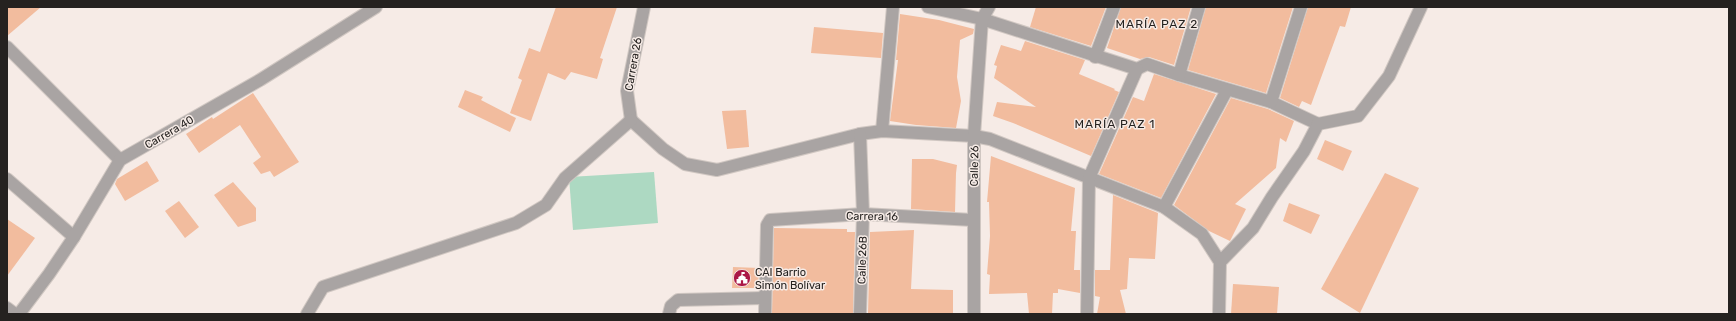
<svg xmlns="http://www.w3.org/2000/svg" width="1736" height="321" font-family="Rubik,sans-serif">
  <style>
    .green { fill: #add9c2 }
    .building { fill: #f2bc9e }
    .lines { fill: none; stroke-linecap: round; stroke-linejoin: round }
    .minor-casing { stroke: #d0c7c2; stroke-width: 14 }
    .minor { stroke: #a9a4a3; stroke-width: 12 }
    .labels { text-anchor: middle; stroke-width: 3; stroke-linejoin: round; paint-order: stroke }
    .street-label { font-size: 11px; fill: #252220; stroke: #f6ebe6 }
    .poi-label { font-size: 11px; fill: #252220; stroke: #f6ebe6; text-anchor: start }
    .neighbourhood-label { font-size: 12px; letter-spacing: 1px; fill: #252220; stroke: #f6ebe6 }
  </style>
  <rect width="100%" height="100%" fill="#f6ebe6"/>
  <path class="green" d="M 654,172 L 658,223 L 573,230 L 569,177 Z"/>
  <g class="building">
    <path d="M 7,7 L 41,7 L 7,36 Z"/>
    <path d="M 556,7 L 617,7 L 600,58 L 603,59 L 597,79 L 571,72 L 565,80 L 548,73 L 531,121 L 510,113 L 522,80 L 518,78 L 529,48 L 540,52 Z"/>
    <path d="M 1036,7 L 1106,7 L 1091,46 L 1030,27 Z"/>
    <path d="M 1121,7 L 1191,7 L 1174,65 L 1149,57 L 1140,59 L 1107,48 Z"/>
    <path d="M 1206,7 L 1293,7 L 1266,93 L 1188,70 Z"/>
    <path d="M 1308,7 L 1351,7 L 1345,27 L 1340,26 L 1311,105 L 1302,101 L 1299,107 L 1280,98 Z"/>
    <path d="M 900,14 L 939,20 L 974,29 L 973,34 L 960,40 L 957,77 L 961,101 L 956,128 L 916,125 L 890,121 L 898,60 L 896,60 Z"/>
    <path d="M 814,27 L 883,33 L 881,58 L 811,53 Z"/>
    <path d="M 1025,41 L 1085,60 L 1079,74 L 1115,89 L 1114,90 L 1119,92 L 1091,156 L 1013,123 L 993,116 L 997,102 L 1036,107 L 994,78 L 997,66 L 994,65 L 1001,45 L 1021,51 Z"/>
    <path d="M 1154,74 L 1216,94 L 1161,198 L 1099,174 L 1133,97 L 1144,101 Z"/>
    <path d="M 465,90 L 483,97 L 481,100 L 516,118 L 510,132 L 458,107 Z"/>
    <path d="M 253,93 L 299,162 L 274,177 L 270,171 L 261,174 L 253,163 L 261,157 L 240,125 L 199,153 L 186,134 L 212,117 L 213,119 Z"/>
    <path d="M 1231,98 L 1268,109 L 1294,121 L 1286,142 L 1280,138 L 1276,168 L 1235,204 L 1246,209 L 1230,241 L 1209,231 L 1174,205 Z"/>
    <path d="M 746,110 L 749,147 L 727,149 L 722,111 Z"/>
    <path d="M 1325,140 L 1352,151 L 1343,171 L 1317,159 Z"/>
    <path d="M 991,156 L 1075,188 L 1071,231 L 1076,231 L 1074,270 L 1080,270 L 1080,293 L 1058,289 L 1058,293 L 1053,293 L 1052,314 L 1029,314 L 1027,293 L 989,294 L 990,275 L 987,274 L 990,236 L 989,202 L 987,202 Z"/>
    <path d="M 912,159 L 933,159 L 957,165 L 956,173 L 955,212 L 911,209 Z"/>
    <path d="M 147,161 L 159,181 L 125,201 L 115,184 L 117,179 Z"/>
    <path d="M 1385,173 L 1419,188 L 1360,313 L 1321,289 Z"/>
    <path d="M 233,182 L 256,208 L 256,221 L 238,227 L 214,195 Z"/>
    <path d="M 1113,195 L 1158,213 L 1155,259 L 1129,258 L 1127,289 L 1120,290 L 1126,314 L 1097,314 L 1100,297 L 1095,296 L 1095,270 L 1110,270 Z"/>
    <path d="M 179,201 L 199,227 L 185,238 L 165,211 Z"/>
    <path d="M 1289,203 L 1320,215 L 1311,234 L 1283,221 Z"/>
    <path d="M 7,219 L 35,238 L 7,276 Z"/>
    <path d="M 774,228 L 847,229 L 847,232 L 855,232 L 853,314 L 772,314 Z"/>
    <path d="M 914,230 L 911,289 L 953,290 L 953,314 L 868,314 L 870,232 Z"/>
    <path d="M 733,267 L 759,268 L 758,288 L 732,288 Z"/>
    <path d="M 1233,284 L 1279,287 L 1277,314 L 1231,314 Z"/>
  </g>
  <g class="lines">
    <defs>
      <g id="minor">
        <path d="M 928,7 L 982,19 L 1137,69 L 1147,64 L 1179,75 L 1271,102 L 1318,124"/>
        <path d="M 7,47 L 120,160"/>
        <path d="M 1095,57 L 1114,7"/>
        <path d="M 1179,75 L 1199,7"/>
        <path d="M 1271,102 L 1301,7"/>
        <path d="M 631,120 L 663,149 L 685,164 L 717,170 L 860,134 L 882,131 L 974,136 L 990,139 L 1164,207 L 1202,234 L 1220,262 L 1219,314"/>
        <path d="M 631,120 L 627,91 L 644,7"/>
        <path d="M 882,131 L 893,7"/>
        <path d="M 7,179 L 74,237"/>
        <path d="M 1164,207 L 1227,90"/>
        <path d="M 1220,262 L 1253,228 L 1272,197 L 1304,151 L 1318,124 L 1358,116 L 1389,76 L 1421,7"/>
        <path d="M 7,308 L 15,314"/>
        <path d="M 19,314 L 49,274 L 74,237 L 120,160 L 260,80 L 376,7"/>
        <path d="M 307,314 L 323,287 L 516,223 L 546,205 L 565,178 L 631,120"/>
        <path d="M 669,314 L 671,306 L 678,300 L 765,298"/>
        <path d="M 765,314 L 767,225 L 770,220 L 863,214 L 973,220"/>
        <path d="M 860,314 L 863,214 L 860,134"/>
        <path d="M 974,314 L 974,136 L 982,19 L 989,7"/>
        <path d="M 1087,314 L 1089,178 L 1137,69"/>
      </g>
    </defs>
    <use href="#minor" class="minor-casing"/>
    <use href="#minor" class="minor"/>
  </g>
  <defs>
    <symbol id="civic-disc" viewBox="-11 -11 22 22"><circle r="9.5" fill="#ab1746" stroke="#f6ebe6"/><path d="M-.6-6.5H3V-4.5H.6V-3L4-1V1h2V6H-6V1h2V-1L-.6-3ZM-1.2 2.5V6h2.4V2.5Z" fill="#fff"/></symbol>
  </defs>
  <g fill-rule="evenodd">
    <use href="#civic-disc" x="732" y="268" width="20" height="20"/>
  </g>
  <g class="labels">
    <g class="street-label">
      <text transform="translate(633 64) rotate(-80)" y="4">Carrera 26</text>
      <text transform="translate(169 132) rotate(-30)" y="4">Carrera 40</text>
      <text transform="translate(974 166) rotate(-89)" y="4">Calle 26</text>
      <text transform="translate(872 216) rotate(1)" y="4">Carrera 16</text>
      <text transform="translate(862 260) rotate(-88)" y="4">Calle 26B</text>
    </g>
    <g class="poi-label">
      <text x="755" y="276">CAI Barrio<tspan x="755" dy="13">Simón Bolívar</tspan></text>
    </g>
    <g class="neighbourhood-label">
      <text x="1157" y="28">MARÍA PAZ 2</text>
      <text x="1115" y="128">MARÍA PAZ 1</text>
    </g>
  </g>
  <rect width="1736" height="321" fill="none" stroke="#252220" stroke-width="16"/>
</svg>
